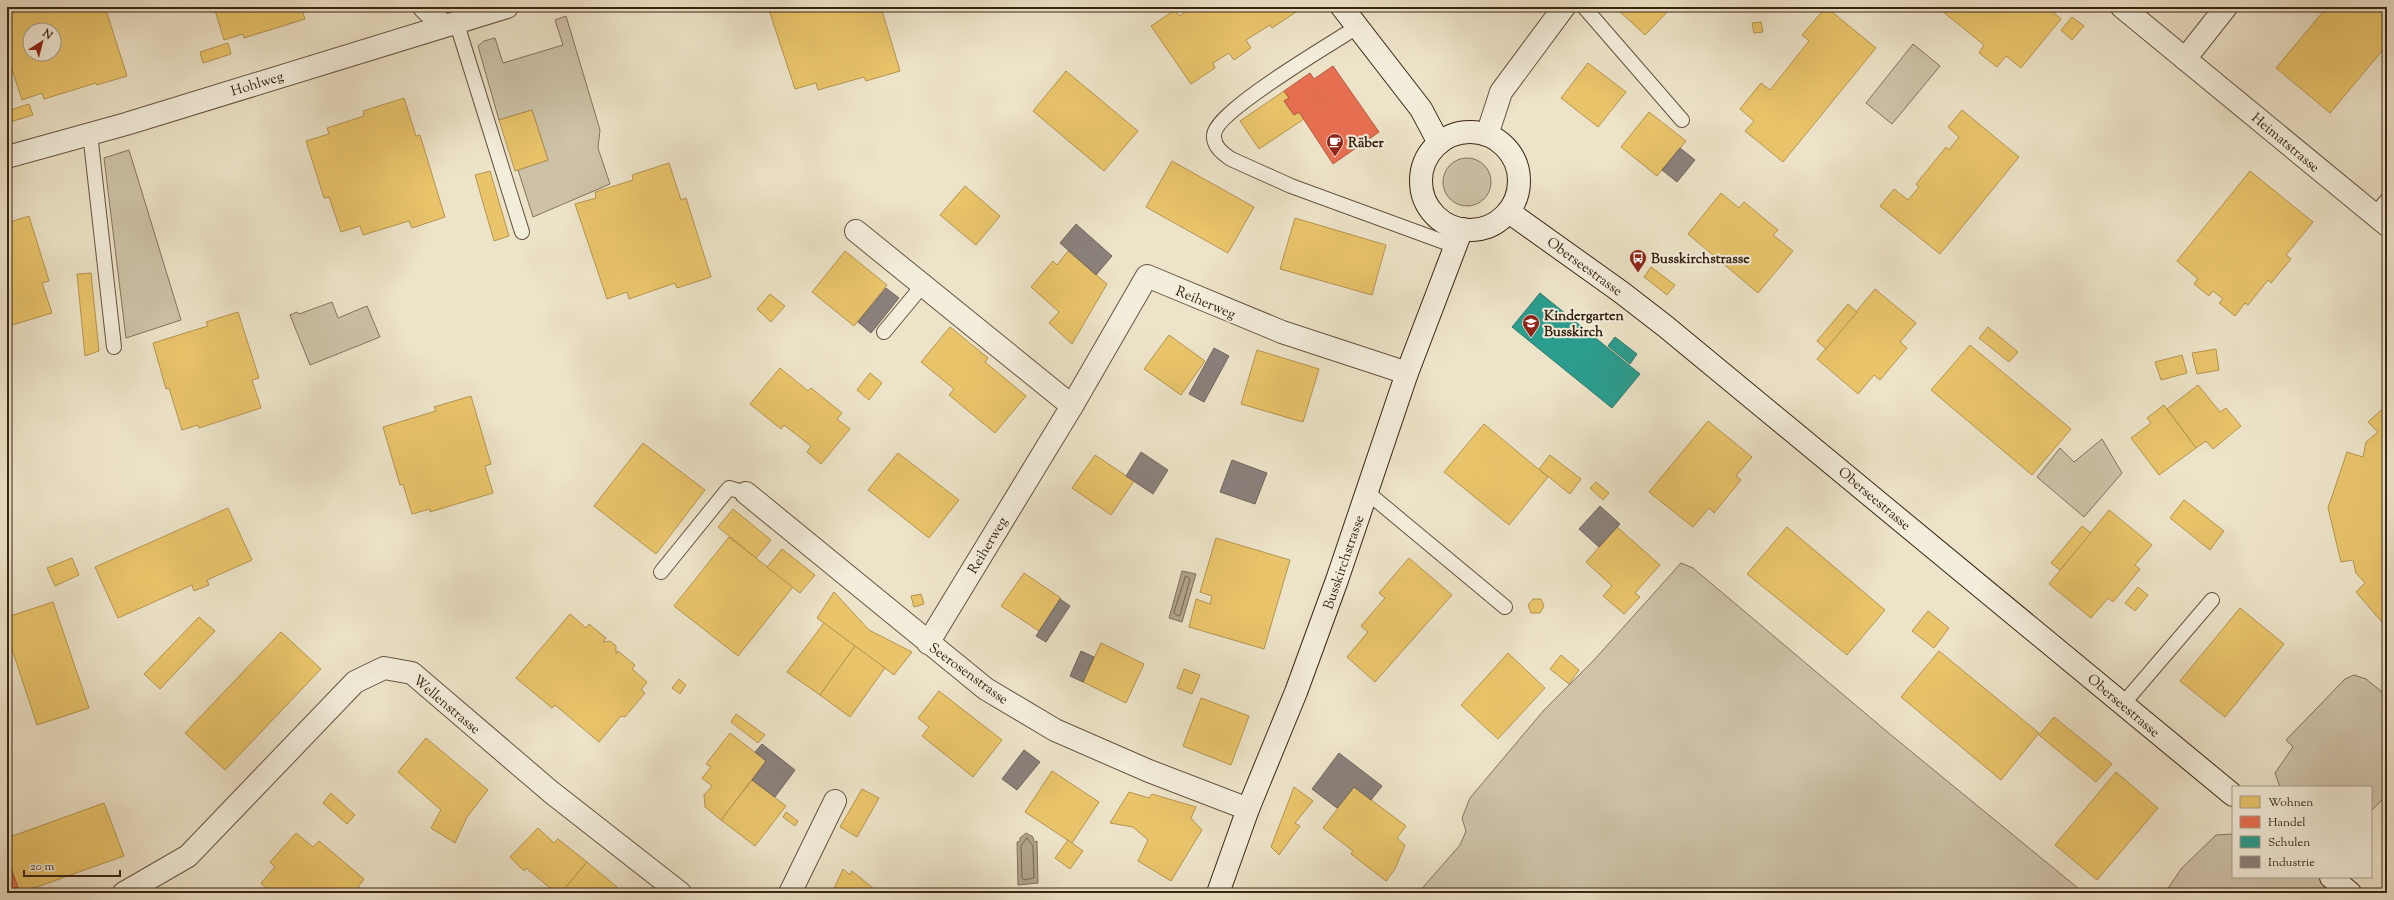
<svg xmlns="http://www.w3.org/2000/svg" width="2394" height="900" font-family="'Sorts Mill Goudy',serif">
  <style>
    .green { fill: #cec3a9; stroke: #84745e }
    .water { fill: #b0a28a; stroke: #80705a }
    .homes { fill: #e9c46a; stroke: #b49450; fill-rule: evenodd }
    .shops { fill: #e76f51; stroke: #b3593e }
    .schools { fill: #2a9d8f; stroke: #2e796a }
    .industry { fill: #8a817c; stroke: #72655c }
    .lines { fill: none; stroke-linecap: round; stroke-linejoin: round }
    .shore { stroke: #74644e; stroke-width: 1 }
    .lane-casing { stroke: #665440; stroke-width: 16 }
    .street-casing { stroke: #665440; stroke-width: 24 }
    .secondary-casing { stroke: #392512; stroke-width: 24 }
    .lane { stroke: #f3eddb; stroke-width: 14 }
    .street { stroke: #f3eddb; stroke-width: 22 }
    .secondary { stroke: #f3eddb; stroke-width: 22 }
    .labels { text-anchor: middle; stroke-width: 4; stroke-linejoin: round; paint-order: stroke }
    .street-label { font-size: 14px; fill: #392512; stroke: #f3eddb }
    .poi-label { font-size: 14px; font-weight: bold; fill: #392512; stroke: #f3eddb; text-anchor: start }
  </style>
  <rect width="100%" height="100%" fill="#ede3c8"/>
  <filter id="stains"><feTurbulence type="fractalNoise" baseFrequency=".005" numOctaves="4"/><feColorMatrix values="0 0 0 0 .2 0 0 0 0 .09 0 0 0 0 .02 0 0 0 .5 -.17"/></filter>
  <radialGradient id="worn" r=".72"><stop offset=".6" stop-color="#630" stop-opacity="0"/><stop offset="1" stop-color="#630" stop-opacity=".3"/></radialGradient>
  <g class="green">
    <path d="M 566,16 L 600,130 L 598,148 L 610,184 L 533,217 L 518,170 L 548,160 L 532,110 L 499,120 L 478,46 L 484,41 L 495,38 L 503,63 L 563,45 L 555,20 Z"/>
    <path d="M 1913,44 L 1940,66 L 1892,124 L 1866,103 Z"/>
    <path d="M 129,150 L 181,320 L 126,338 L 104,158 Z"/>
    <circle cx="1467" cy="182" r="24"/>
    <path d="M 332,302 L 338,318 L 367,306 L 380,337 L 310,365 L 290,315 L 297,312 L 299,314 Z"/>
    <path d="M 2102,439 L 2122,473 L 2084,517 L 2037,477 L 2060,448 L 2074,462 Z"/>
    <path d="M 1681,563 L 1693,568 L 1891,735 L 2084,893 L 1418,893 L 1460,845 L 1466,831 L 1462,818 L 1470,798 L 1544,710 L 1594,660 Z"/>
    <path d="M 2354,675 L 2366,679 L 2387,696 L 2387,795 L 2371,811 L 2371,787 L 2280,787 L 2275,773 L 2293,747 L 2286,740 L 2345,679 Z"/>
    <path d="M 2233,834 L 2233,877 L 2331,877 L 2350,893 L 2165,893 L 2181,869 L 2216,835 Z"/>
  </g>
  <g class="water">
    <path d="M 1182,571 L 1196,574 L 1182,622 L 1169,618 Z"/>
    <path d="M 1026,833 L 1033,837 L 1034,842 L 1037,841 L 1038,883 L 1018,885 L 1017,842 L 1020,841 L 1020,838 Z"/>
  </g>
  <g class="homes">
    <path d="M 7,7 L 105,7 L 127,76 L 97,85 L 96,83 L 44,99 L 42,93 L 22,100 L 7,54 ZM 30,30 L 54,30 L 54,54 L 30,54 Z"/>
    <path d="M 214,7 L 301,7 L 305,19 L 244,38 L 243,34 L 224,40 Z"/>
    <path d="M 768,7 L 881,7 L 900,71 L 866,81 L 864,77 L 818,90 L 816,83 L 795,89 Z"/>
    <path d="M 1193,7 L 1293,7 L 1296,12 L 1272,28 L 1270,25 L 1246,40 L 1251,48 L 1234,60 L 1229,53 L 1213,63 L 1215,68 L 1191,84 L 1151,26 L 1175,10 L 1179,16 Z"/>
    <path d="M 1615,7 L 1672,7 L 1645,35 Z"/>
    <path d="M 1826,7 L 1876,48 L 1783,162 L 1745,131 L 1754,121 L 1740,109 L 1761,83 L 1770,90 L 1809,41 L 1802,35 Z"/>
    <path d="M 1937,7 L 2047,7 L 2061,19 L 2021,68 L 2006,56 L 1997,67 L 1979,53 L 1984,45 Z"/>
    <path d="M 2327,7 L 2387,7 L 2387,45 L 2330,113 L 2276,68 Z"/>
    <path d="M 2072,17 L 2084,26 L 2072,40 L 2061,30 Z"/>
    <path d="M 1761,22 L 1763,32 L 1754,33 L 1752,23 Z"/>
    <path d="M 228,43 L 231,54 L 203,63 L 200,52 Z"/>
    <path d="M 1588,63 L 1626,92 L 1598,127 L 1561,98 Z"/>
    <path d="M 1066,71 L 1138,131 L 1104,171 L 1033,111 Z"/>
    <path d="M 1284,91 L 1289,98 L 1284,101 L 1294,115 L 1299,112 L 1304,119 L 1259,149 L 1240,121 Z"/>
    <path d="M 404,98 L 416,136 L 420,135 L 445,217 L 412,228 L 409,221 L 363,235 L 360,226 L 341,232 L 329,197 L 324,198 L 306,141 L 329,134 L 327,128 L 364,116 L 363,111 Z"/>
    <path d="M 29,104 L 33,115 L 10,122 L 7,111 Z"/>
    <path d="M 532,110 L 548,160 L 515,171 L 499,120 Z"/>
    <path d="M 1962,110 L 2019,157 L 1940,254 L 1880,206 L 1894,189 L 1908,200 L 1919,187 L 1916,184 L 1946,147 L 1949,150 L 1959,137 L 1948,127 Z"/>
    <path d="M 1649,112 L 1686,141 L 1657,176 L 1621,147 Z"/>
    <path d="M 1172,161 L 1254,207 L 1228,253 L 1146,207 Z"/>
    <path d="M 669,163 L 681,200 L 686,198 L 711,277 L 677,288 L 675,283 L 629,299 L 627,292 L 607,299 L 575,204 L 596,198 L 595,192 L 633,180 L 632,175 Z"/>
    <path d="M 490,171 L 509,236 L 494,241 L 475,175 Z"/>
    <path d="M 2250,171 L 2313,222 L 2286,255 L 2291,259 L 2271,283 L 2268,280 L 2248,305 L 2245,303 L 2235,316 L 2219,303 L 2223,299 L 2213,291 L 2209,296 L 2194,284 L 2198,279 L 2177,261 Z"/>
    <path d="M 965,186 L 1000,216 L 976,245 L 940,215 Z"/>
    <path d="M 1721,193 L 1739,208 L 1744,202 L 1778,230 L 1773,235 L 1793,251 L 1758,293 L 1688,234 Z"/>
    <path d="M 29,216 L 49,281 L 42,283 L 52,313 L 9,326 L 7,322 L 7,223 Z"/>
    <path d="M 1295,218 L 1386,245 L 1372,295 L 1280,269 Z"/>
    <path d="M 845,251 L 887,285 L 854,326 L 812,292 Z"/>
    <path d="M 1068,251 L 1107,284 L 1072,344 L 1049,323 L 1059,312 L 1031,287 L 1053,261 L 1057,265 Z"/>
    <path d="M 1651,267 L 1675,285 L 1667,295 L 1644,277 Z"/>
    <path d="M 91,273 L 99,351 L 85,356 L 77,274 Z"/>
    <path d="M 1875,289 L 1916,323 L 1900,342 L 1907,348 L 1880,380 L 1874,375 L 1858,394 L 1817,359 Z"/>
    <path d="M 770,294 L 785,306 L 771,322 L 757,309 Z"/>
    <path d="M 1848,304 L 1857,312 L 1826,349 L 1817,341 Z"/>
    <path d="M 238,312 L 259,378 L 252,380 L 261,408 L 199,428 L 198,425 L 182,430 L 169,388 L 166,389 L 153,343 L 208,326 L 206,322 Z"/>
    <path d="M 950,327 L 988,358 L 985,362 L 1026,396 L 995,433 L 949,395 L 954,389 L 921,362 Z"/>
    <path d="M 1988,327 L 2018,352 L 2009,362 L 1979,338 Z"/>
    <path d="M 1169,335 L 1205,361 L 1181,395 L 1144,369 Z"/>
    <path d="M 1970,345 L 2071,429 L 2032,475 L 1931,390 Z"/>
    <path d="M 2216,349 L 2219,370 L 2197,374 L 2192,353 Z"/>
    <path d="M 1257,350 L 1319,369 L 1303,422 L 1241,404 Z"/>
    <path d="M 2182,355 L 2187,373 L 2161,380 L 2155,362 Z"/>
    <path d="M 780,368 L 808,391 L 811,388 L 842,413 L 837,419 L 850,429 L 821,464 L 807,452 L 811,446 L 784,425 L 781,429 L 750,404 Z"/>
    <path d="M 870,373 L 882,383 L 869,400 L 857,390 Z"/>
    <path d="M 2198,385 L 2220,412 L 2226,408 L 2241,426 L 2213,449 L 2206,441 L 2196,448 L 2167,409 Z"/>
    <path d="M 471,396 L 491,464 L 485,466 L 493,493 L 430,512 L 430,509 L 412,514 L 403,484 L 400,485 L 383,427 L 436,411 L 434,407 Z"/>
    <path d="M 2164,405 L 2196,448 L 2159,475 L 2131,438 L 2151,423 L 2147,418 Z"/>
    <path d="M 2387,405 L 2387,496 L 2383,510 L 2387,527 L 2387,628 L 2356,592 L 2365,583 L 2356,573 L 2353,560 L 2341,562 L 2328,508 L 2347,452 L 2363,457 L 2366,442 L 2378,432 L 2368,422 Z"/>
    <path d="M 1708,421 L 1752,457 L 1736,476 L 1741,480 L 1714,513 L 1709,508 L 1693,527 L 1649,492 Z"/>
    <path d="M 1484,424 L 1548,477 L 1509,525 L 1444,472 Z"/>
    <path d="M 643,443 L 705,490 L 656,554 L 594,506 Z"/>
    <path d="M 898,453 L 959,500 L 929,538 L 868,490 Z"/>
    <path d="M 1095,455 L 1134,481 L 1111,515 L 1072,488 Z"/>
    <path d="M 1550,455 L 1581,479 L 1570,494 L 1539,469 Z"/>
    <path d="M 1596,482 L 1609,493 L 1603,500 L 1590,488 Z"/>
    <path d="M 2184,500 L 2224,531 L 2210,550 L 2170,518 Z"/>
    <path d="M 228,508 L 252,560 L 207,580 L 209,585 L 194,591 L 192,585 L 118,618 L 95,567 Z"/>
    <path d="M 733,509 L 771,540 L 756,558 L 718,527 Z"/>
    <path d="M 2109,510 L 2152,545 L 2135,565 L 2140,569 L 2127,585 L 2113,602 L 2108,598 L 2091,618 L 2049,584 Z"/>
    <path d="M 2082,526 L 2091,533 L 2060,570 L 2051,563 Z"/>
    <path d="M 1617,527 L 1660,565 L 1635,593 L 1640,597 L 1624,614 L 1603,596 L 1612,586 L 1586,562 Z"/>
    <path d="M 1787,527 L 1885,610 L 1847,655 L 1747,574 Z"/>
    <path d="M 729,537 L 793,587 L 738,656 L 674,606 Z"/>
    <path d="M 1216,538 L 1290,560 L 1264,649 L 1189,627 L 1196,599 L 1210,604 L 1212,596 L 1200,592 Z"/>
    <path d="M 782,549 L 815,575 L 800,593 L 767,567 Z"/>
    <path d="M 72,558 L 79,575 L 55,586 L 47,568 Z"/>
    <path d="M 1409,558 L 1452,595 L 1375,682 L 1347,657 L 1368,632 L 1361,626 L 1385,598 L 1379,593 Z"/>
    <path d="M 1024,573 L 1061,598 L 1039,631 L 1001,606 Z"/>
    <path d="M 2138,587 L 2148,595 L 2135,611 L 2125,603 Z"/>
    <path d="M 834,592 L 869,630 L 912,652 L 894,675 L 817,618 Z"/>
    <path d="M 921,594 L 924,604 L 914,607 L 911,596 Z"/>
    <path d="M 1533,599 L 1541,599 L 1544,606 L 1540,613 L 1531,613 L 1528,605 Z"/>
    <path d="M 53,602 L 89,708 L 37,725 L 7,634 L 7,617 Z"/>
    <path d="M 2240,608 L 2284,644 L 2225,717 L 2180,681 Z"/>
    <path d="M 1928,611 L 1949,628 L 1934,648 L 1912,631 Z"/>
    <path d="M 570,614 L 586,628 L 589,624 L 606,638 L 603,642 L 610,641 L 616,646 L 616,654 L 618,651 L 635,665 L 632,669 L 647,682 L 641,690 L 645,693 L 625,717 L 621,716 L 599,742 L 555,705 L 552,708 L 516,678 Z"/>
    <path d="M 199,617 L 215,631 L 160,689 L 144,674 Z"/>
    <path d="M 824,623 L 855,646 L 820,695 L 787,672 Z"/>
    <path d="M 281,632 L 321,669 L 225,770 L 185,733 Z"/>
    <path d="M 1101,643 L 1144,664 L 1126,703 L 1083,682 Z"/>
    <path d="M 855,646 L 885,668 L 850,717 L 820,695 Z"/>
    <path d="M 1939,651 L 2039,733 L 2001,780 L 1901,697 Z"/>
    <path d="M 1508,653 L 1545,688 L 1498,739 L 1461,705 Z"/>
    <path d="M 1561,655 L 1579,670 L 1569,684 L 1550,669 Z"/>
    <path d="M 1184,669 L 1200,675 L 1192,694 L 1177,688 Z"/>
    <path d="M 679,679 L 686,685 L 680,694 L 672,688 Z"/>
    <path d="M 939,691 L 1002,740 L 973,777 L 922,736 L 929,727 L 918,718 Z"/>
    <path d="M 1201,698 L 1249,716 L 1231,765 L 1183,746 Z"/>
    <path d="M 736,714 L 765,735 L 758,743 L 731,722 Z"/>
    <path d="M 2054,717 L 2112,764 L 2096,782 L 2039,735 Z"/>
    <path d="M 730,733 L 766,761 L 721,820 L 705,807 L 704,795 L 712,786 L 702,778 L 711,767 L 706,764 Z"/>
    <path d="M 426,738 L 488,790 L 467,817 L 455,843 L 431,828 L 441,810 L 398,772 Z"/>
    <path d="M 1052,771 L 1099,802 L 1072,843 L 1025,812 Z"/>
    <path d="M 2116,772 L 2158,808 L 2097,880 L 2055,845 Z"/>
    <path d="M 752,780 L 786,806 L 755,846 L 721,820 Z"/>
    <path d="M 1294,787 L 1313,801 L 1295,823 L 1300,826 L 1279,855 L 1271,847 Z"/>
    <path d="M 1354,787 L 1406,826 L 1397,838 L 1405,845 L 1395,869 L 1386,881 L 1351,854 L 1353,851 L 1323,828 Z"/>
    <path d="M 862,789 L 879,798 L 857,837 L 840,827 Z"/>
    <path d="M 1129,792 L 1149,798 L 1152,794 L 1196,807 L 1191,818 L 1202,830 L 1171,881 L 1138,861 L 1148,840 L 1133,827 L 1110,823 Z"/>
    <path d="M 331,793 L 355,815 L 347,824 L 323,803 Z"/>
    <path d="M 104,803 L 124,856 L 20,893 L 7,857 L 7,838 Z"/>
    <path d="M 786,812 L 798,821 L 795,826 L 783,817 Z"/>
    <path d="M 538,828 L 554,843 L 558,839 L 587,862 L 561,893 L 556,893 L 526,868 L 524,871 L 510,857 Z"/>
    <path d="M 296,833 L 313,847 L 319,841 L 364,879 L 358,887 L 365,893 L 270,893 L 261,883 L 275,867 L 270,862 Z"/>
    <path d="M 1068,840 L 1083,851 L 1070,869 L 1055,858 Z"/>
    <path d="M 587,862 L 617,887 L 612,893 L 561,893 Z"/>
    <path d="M 843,869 L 850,875 L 852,871 L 879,893 L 832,893 Z"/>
  </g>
  <g class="shops">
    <path d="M 1333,66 L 1379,132 L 1333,164 L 1299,112 L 1294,115 L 1284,101 L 1289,98 L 1284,91 L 1310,73 L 1314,79 Z"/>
    <path d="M 7,857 L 20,893 L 7,893 Z"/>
  </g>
  <g class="schools">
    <path d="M 1540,293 L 1640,374 L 1612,408 L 1512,327 Z"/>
    <path d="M 1615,337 L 1637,354 L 1630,364 L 1608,346 Z"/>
  </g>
  <g class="industry">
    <path d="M 1680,148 L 1695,160 L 1677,182 L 1662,170 Z"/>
    <path d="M 1076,224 L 1112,256 L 1096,275 L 1060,243 Z"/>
    <path d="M 886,288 L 899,298 L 871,333 L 858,322 Z"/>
    <path d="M 1214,348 L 1229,356 L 1204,402 L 1189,394 Z"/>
    <path d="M 1141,452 L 1168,470 L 1153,494 L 1126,476 Z"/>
    <path d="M 1232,460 L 1267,473 L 1255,504 L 1220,492 Z"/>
    <path d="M 1600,506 L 1620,524 L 1599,547 L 1579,529 Z"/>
    <path d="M 1060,599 L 1070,606 L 1046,642 L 1036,636 Z"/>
    <path d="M 1081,651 L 1094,657 L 1083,682 L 1070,676 Z"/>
    <path d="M 762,744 L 795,770 L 775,797 L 752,780 L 766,761 L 755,752 Z"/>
    <path d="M 1024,750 L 1040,762 L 1017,790 L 1002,779 Z"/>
    <path d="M 1339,753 L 1382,786 L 1371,800 L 1354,787 L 1337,808 L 1312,789 Z"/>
  </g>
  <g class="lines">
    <g class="shore">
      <path d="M 1186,576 L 1190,579 L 1180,615 L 1178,616 L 1174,613 Z"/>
      <path d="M 1027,838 L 1033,846 L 1034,878 L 1024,880 L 1022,878 L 1021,846 Z"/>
    </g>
    <defs>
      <g id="lane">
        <path d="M 1584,7 L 1682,120"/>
        <path d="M 456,21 L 522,232"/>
        <path d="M 1357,27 C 1333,43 1215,111 1214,135 C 1213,146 1223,154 1231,159 L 1291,186 L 1455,246"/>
        <path d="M 90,133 L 114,347"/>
        <path d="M 2374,215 L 2387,200"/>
        <path d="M 884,332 L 923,285"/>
        <path d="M 1368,493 L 1505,607"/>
        <path d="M 661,572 L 729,488 L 746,493"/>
        <path d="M 2123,704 L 2212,600"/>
      </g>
      <g id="street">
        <path d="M 424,7 L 443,25"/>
        <path d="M 2122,7 L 2387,225"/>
        <path d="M 2185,59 L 2226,7"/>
        <path d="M 1487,135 L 1501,92 L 1564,7"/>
        <path d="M 7,157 L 126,124 L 507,7"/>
        <path d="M 856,231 L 1072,406"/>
        <path d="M 746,493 L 986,689 L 1055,730 L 1149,771 L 1248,809"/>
        <path d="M 928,643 L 1072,406 L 1147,276 L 1282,332 L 1407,373"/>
        <path d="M 124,893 L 188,856 L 355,682 L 384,668 L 412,673 L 551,792 L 680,893"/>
        <path d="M 790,893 L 835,801"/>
      </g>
      <g id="secondary">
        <path d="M 1342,7 L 1421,109 L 1439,143"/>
        <circle cx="1470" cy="181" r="49"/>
        <path d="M 1509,212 L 1621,292 L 1665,326 L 2233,795"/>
        <path d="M 2331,877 L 2350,893"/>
        <path d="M 1218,893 L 1248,809 L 1296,692 L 1337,580 L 1407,373 L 1462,229"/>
      </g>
    </defs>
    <use href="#lane" class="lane-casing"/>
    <use href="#street" class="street-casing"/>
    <use href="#secondary" class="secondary-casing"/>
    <use href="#lane" class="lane"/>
    <use href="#street" class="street"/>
    <use href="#secondary" class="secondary"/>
  </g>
  <defs>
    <symbol id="cafe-pin" viewBox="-11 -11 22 30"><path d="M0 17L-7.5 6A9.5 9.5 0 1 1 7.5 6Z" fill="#8f2418" stroke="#f3eddb"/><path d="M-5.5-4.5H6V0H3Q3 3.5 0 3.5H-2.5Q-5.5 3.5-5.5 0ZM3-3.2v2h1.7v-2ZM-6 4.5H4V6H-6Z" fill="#fff"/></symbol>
    <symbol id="bus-pin" viewBox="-11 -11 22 30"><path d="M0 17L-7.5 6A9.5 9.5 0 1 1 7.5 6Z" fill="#8f2418" stroke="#f3eddb"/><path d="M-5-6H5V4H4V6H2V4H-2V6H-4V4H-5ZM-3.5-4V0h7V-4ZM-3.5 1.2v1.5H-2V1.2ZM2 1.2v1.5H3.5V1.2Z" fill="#fff"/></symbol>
    <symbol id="school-pin" viewBox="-11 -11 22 30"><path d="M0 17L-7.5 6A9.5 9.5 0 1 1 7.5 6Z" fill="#8f2418" stroke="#f3eddb"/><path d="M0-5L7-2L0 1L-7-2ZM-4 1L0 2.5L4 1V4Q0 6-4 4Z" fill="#fff"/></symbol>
  </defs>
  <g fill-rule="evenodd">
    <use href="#cafe-pin" x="1325" y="132" width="20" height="27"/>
    <use href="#bus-pin" x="1628" y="248" width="20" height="27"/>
    <use href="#school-pin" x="1521" y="313" width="20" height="27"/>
  </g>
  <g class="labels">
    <g class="street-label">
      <text transform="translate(257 83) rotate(-17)" y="5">Hohlweg</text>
      <text transform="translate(2286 142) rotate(40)" y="5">Heimatstrasse</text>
      <text transform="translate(1585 266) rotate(36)" y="5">Oberseestrasse</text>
      <text transform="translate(1206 302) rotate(23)" y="5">Reiherweg</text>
      <text transform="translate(1875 498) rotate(40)" y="5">Oberseestrasse</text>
      <text transform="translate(987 545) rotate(-59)" y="5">Reiherweg</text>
      <text transform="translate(1343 562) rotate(-71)" y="5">Busskirchstrasse</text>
      <text transform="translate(969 673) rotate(36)" y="5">Seerosenstrasse</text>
      <text transform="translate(447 704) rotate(40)" y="5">Wellenstrasse</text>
      <text transform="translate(2124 705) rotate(40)" y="5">Oberseestrasse</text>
    </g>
    <g class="poi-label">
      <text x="1348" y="147">Räber</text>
      <text x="1651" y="263">Busskirchstrasse</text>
      <text x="1544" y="320">Kindergarten<tspan x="1544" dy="16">Busskirch</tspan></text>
    </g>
  </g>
  <rect width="2394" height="900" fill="none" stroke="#ede3c8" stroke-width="24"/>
  <rect x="8" y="8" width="2378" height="884" fill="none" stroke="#392512" stroke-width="2"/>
  <rect x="12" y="12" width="2370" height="876" fill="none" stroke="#392512"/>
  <rect x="2232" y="786" width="140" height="92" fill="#f3eddb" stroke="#a99d8b"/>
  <rect x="2240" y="796" width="20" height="12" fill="#e9c46a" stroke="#a99d8b"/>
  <text x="2268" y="806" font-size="12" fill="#392512">Wohnen</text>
  <rect x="2240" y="816" width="20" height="12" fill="#e76f51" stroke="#a99d8b"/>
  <text x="2268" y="826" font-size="12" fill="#392512">Handel</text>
  <rect x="2240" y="836" width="20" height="12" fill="#2a9d8f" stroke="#a99d8b"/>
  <text x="2268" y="846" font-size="12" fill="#392512">Schulen</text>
  <rect x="2240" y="856" width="20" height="12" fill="#8a817c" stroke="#a99d8b"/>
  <text x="2268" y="866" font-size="12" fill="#392512">Industrie</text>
  <g transform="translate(42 42) rotate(36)"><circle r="19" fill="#f3eddb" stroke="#a99d8b"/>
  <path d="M0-3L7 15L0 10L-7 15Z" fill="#8f2418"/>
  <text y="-6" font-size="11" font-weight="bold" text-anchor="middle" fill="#392512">N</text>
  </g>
  <path d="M24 870v6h96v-6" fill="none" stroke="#392512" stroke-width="2"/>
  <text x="30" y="870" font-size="12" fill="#392512" stroke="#f3eddb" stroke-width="3" paint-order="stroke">20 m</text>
  <rect width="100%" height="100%" filter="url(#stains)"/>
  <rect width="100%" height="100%" fill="url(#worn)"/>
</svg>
